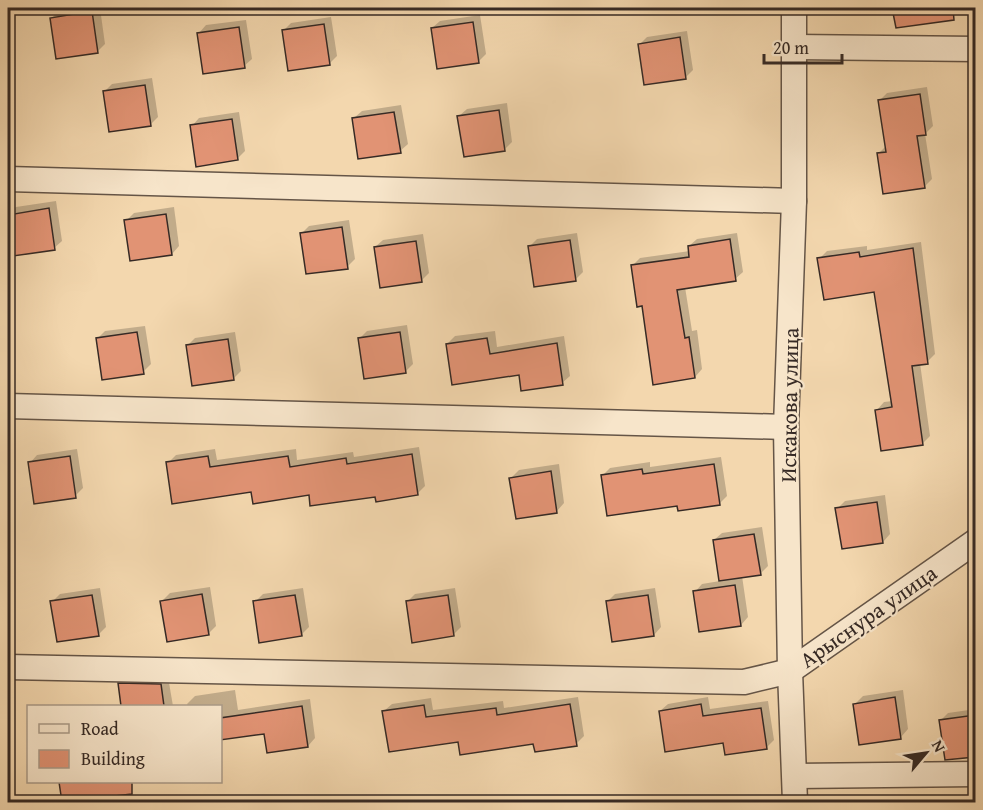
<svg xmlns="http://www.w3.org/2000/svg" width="983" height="810" font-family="'Gentium Book Plus',serif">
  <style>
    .shadow { fill: #0003 }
    .building { fill: #e19374; stroke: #362a25; stroke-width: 1.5 }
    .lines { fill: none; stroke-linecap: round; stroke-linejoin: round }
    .street-casing { stroke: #655547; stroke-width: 27 }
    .street { stroke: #f7e5ca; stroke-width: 24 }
    .labels { text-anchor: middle; stroke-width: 4.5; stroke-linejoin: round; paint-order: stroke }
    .street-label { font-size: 22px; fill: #362a25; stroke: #f7e5ca }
  </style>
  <rect width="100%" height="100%" fill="#f3d7ae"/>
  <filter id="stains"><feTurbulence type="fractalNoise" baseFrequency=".00333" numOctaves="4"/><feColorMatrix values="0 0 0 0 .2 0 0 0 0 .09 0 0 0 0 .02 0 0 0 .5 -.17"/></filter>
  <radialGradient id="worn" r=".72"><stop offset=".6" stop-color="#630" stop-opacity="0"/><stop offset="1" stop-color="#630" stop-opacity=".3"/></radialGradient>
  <g class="shadow">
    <path d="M 79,8 L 100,8 L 105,44 L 98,51 L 52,18 L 59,10 Z"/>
    <path d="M 894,8 L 944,8 L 945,13 L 897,27 Z"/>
    <path d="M 480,15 L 486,54 L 478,62 L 432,28 L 440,21 Z"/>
    <path d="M 331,17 L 337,56 L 329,64 L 283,31 L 291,23 Z"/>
    <path d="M 246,20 L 252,59 L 244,66 L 199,33 L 206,25 Z"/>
    <path d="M 687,31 L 693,70 L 686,77 L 640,44 L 647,37 Z"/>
    <path d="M 152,78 L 158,117 L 150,125 L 104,92 L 112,84 Z"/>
    <path d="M 927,87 L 933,126 L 925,134 L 932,179 L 925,186 L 879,153 L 886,146 L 880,100 L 887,93 Z"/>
    <path d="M 507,103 L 512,142 L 505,149 L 459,116 L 467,109 Z"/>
    <path d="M 401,105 L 408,144 L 400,151 L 354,118 L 362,111 Z"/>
    <path d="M 239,112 L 245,151 L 237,159 L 192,126 L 199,118 Z"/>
    <path d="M 56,201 L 62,241 L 54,248 L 8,215 L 16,207 Z"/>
    <path d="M 174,207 L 179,246 L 172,254 L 126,221 L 134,213 Z"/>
    <path d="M 349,220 L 355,259 L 347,267 L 301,234 L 309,226 Z"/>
    <path d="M 577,233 L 583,272 L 575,280 L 529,247 L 537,239 Z"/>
    <path d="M 737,233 L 743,272 L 735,279 L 685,287 L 692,331 L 697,330 L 702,369 L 695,377 L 643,304 L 632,266 L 640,258 L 690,251 L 689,246 L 697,239 Z"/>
    <path d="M 423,234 L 429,273 L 421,281 L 375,247 L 383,240 Z"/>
    <path d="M 921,242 L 935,354 L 927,362 L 920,363 L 930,436 L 923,443 L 877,410 L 884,402 L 893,401 L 876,290 L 819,259 L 827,251 L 867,246 L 867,250 Z"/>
    <path d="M 407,325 L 413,364 L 405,372 L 359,339 L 367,331 Z"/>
    <path d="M 145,326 L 151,364 L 143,372 L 97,339 L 105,331 Z"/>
    <path d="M 495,331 L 497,347 L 564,336 L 570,376 L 562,383 L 520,374 L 447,344 L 455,336 Z"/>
    <path d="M 235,332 L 241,371 L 233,379 L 187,346 L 195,338 Z"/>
    <path d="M 419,447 L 425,486 L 417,494 L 376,495 L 252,490 L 168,463 L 176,455 L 215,449 L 217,460 L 296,449 L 297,460 L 353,452 L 354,457 Z"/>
    <path d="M 77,449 L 83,488 L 75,496 L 30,463 L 37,455 Z"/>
    <path d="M 721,457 L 727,496 L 719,504 L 678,505 L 602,476 L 610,468 L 650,462 L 650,467 Z"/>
    <path d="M 559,464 L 564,503 L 557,511 L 517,517 L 511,478 L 519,470 Z"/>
    <path d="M 885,495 L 890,534 L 883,542 L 837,509 L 845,501 Z"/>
    <path d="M 762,527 L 768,566 L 760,574 L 742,576 L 748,617 L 741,625 L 695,592 L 702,584 L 720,581 L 714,540 L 722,533 Z"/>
    <path d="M 210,587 L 216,626 L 208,634 L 162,601 L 170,593 Z"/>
    <path d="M 100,588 L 106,627 L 98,635 L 52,602 L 60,594 Z"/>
    <path d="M 303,588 L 309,627 L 301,635 L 255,602 L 263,594 Z"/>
    <path d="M 455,588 L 461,627 L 453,635 L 407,602 L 415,594 Z"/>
    <path d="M 655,588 L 661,627 L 654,635 L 608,601 L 615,594 Z"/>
    <path d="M 127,676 L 168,677 L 173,706 L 123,706 L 119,684 Z"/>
    <path d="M 235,690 L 238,710 L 310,699 L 315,738 L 308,746 L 265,732 L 220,739 L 220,706 L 188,706 L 187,704 L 195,696 Z"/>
    <path d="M 903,690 L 908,729 L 901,737 L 861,743 L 855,704 L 863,696 Z"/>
    <path d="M 578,697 L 584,736 L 576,744 L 459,740 L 384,711 L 392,704 L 431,698 L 433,710 L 503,701 L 504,708 Z"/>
    <path d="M 708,697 L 710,709 L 768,701 L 774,740 L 766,748 L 724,742 L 660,711 L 668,704 Z"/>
    <path d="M 976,709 L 976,755 L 946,758 L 940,721 L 948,713 Z"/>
    <path d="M 60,782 L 110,782 L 111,789 L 103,797 L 64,802 Z"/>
  </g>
  <g class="building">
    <path d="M 892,8 L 953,8 L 954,20 L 896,28 Z"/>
    <path d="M 92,11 L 98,53 L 56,59 L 50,18 Z"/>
    <path d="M 473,22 L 479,63 L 437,69 L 431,28 Z"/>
    <path d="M 324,24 L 330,65 L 288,71 L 282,30 Z"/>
    <path d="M 239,27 L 245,68 L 203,74 L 197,33 Z"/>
    <path d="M 680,37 L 686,79 L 644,85 L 638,44 Z"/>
    <path d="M 145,85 L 151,126 L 109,132 L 103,91 Z"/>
    <path d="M 920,94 L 926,135 L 917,136 L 925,188 L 883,194 L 877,153 L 886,152 L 878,100 Z"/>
    <path d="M 499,110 L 505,151 L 464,157 L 457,116 Z"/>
    <path d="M 394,112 L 401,153 L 358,159 L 352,118 Z"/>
    <path d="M 232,119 L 238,160 L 196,167 L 190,125 Z"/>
    <path d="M 49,208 L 55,250 L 13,256 L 8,215 Z"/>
    <path d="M 166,214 L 172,255 L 130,261 L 124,220 Z"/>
    <path d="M 342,227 L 348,269 L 306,274 L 300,233 Z"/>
    <path d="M 730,239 L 736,281 L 677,290 L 685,338 L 689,337 L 695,378 L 653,385 L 642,306 L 637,307 L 631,265 L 689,257 L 688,246 Z"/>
    <path d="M 570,240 L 576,281 L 534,287 L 528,246 Z"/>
    <path d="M 416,241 L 422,282 L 380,288 L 374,247 Z"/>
    <path d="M 913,248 L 928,364 L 912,366 L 923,445 L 881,451 L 875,410 L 892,407 L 874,292 L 824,300 L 817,258 L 859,252 L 860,257 Z"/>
    <path d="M 137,332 L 144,374 L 102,380 L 96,338 Z"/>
    <path d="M 400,332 L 406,373 L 364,379 L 358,338 Z"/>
    <path d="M 487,338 L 490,354 L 557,343 L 563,385 L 521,391 L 519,375 L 452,385 L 446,344 Z"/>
    <path d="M 228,339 L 234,380 L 192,386 L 186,345 Z"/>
    <path d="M 412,454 L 418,495 L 376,502 L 375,497 L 310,506 L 309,495 L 253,504 L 251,492 L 172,504 L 166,462 L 208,456 L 210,467 L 288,456 L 290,467 L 346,458 L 347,464 Z"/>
    <path d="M 70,456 L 76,498 L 34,504 L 28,462 Z"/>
    <path d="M 714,464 L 720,505 L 678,511 L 677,506 L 607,516 L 601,475 L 642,469 L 643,474 Z"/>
    <path d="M 551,471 L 557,513 L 516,519 L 509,478 Z"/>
    <path d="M 877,502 L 883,543 L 842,549 L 835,508 Z"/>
    <path d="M 754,534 L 761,575 L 719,581 L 713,540 Z"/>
    <path d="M 735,585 L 741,626 L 699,632 L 693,591 Z"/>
    <path d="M 202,594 L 209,635 L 167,642 L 160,601 Z"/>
    <path d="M 92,595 L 99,636 L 57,642 L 50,601 Z"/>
    <path d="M 295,595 L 302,636 L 259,643 L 253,601 Z"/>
    <path d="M 448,595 L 454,636 L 412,643 L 406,601 Z"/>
    <path d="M 648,595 L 654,636 L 612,642 L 606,601 Z"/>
    <path d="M 118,683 L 161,684 L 164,706 L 121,706 Z"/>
    <path d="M 895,697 L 901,739 L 859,745 L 853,704 Z"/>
    <path d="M 570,704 L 577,746 L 535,752 L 533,744 L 460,755 L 458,742 L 389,752 L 382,711 L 424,705 L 426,717 L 496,708 L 497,715 Z"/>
    <path d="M 701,704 L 703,716 L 761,708 L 767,749 L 725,755 L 723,743 L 665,752 L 659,711 Z"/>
    <path d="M 302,706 L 308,747 L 267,753 L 264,734 L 220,740 L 220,718 Z"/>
    <path d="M 975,715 L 975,757 L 945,760 L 939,720 Z"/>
    <path d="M 59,782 L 132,782 L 132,794 L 62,802 Z"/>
  </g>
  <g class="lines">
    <defs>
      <g id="street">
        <path d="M 794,8 L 794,201 L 786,427 L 790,671 L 795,802"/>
        <path d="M 795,47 L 976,49"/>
        <path d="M 8,179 L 794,201"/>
        <path d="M 8,406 L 786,427"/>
        <path d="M 8,667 L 744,682 L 790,671 L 976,541"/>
        <path d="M 795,776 L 976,774"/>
      </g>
    </defs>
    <use href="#street" class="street-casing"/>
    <use href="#street" class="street"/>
  </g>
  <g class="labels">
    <g class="street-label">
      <text transform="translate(789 405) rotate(-89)" y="8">Искакова улица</text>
      <text transform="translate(868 616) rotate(-35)" y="8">Арыснура улица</text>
    </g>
  </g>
  <rect width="983" height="810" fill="none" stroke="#f3d7ae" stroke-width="30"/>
  <rect x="9" y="9" width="965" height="792" fill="none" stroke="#362a25" stroke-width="3"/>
  <rect x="15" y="15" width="953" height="780" fill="none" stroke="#362a25" stroke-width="1.5"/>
  <rect x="27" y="705" width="195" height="78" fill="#f7e5ca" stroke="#aa9a88" stroke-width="1.5"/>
  <rect x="39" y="724" width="30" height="9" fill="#f7e5ca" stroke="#aa9a88" stroke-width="1.5"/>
  <text x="81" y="735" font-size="18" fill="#362a25">Road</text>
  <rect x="39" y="750" width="30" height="18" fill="#e19374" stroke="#aa9a88" stroke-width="1.5"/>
  <text x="81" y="765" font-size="18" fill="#362a25">Building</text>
  <g transform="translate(926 753) rotate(61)" stroke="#f7e5ca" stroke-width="4.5" paint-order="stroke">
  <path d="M0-4.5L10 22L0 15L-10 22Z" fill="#362a25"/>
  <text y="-9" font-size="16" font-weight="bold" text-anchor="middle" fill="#362a25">N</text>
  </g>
  <path d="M764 54v9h78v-9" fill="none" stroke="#362a25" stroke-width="3"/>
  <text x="773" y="54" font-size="18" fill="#362a25" stroke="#f7e5ca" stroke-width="4.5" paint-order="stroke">20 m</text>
  <rect width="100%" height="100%" filter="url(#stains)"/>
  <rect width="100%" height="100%" fill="url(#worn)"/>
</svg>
